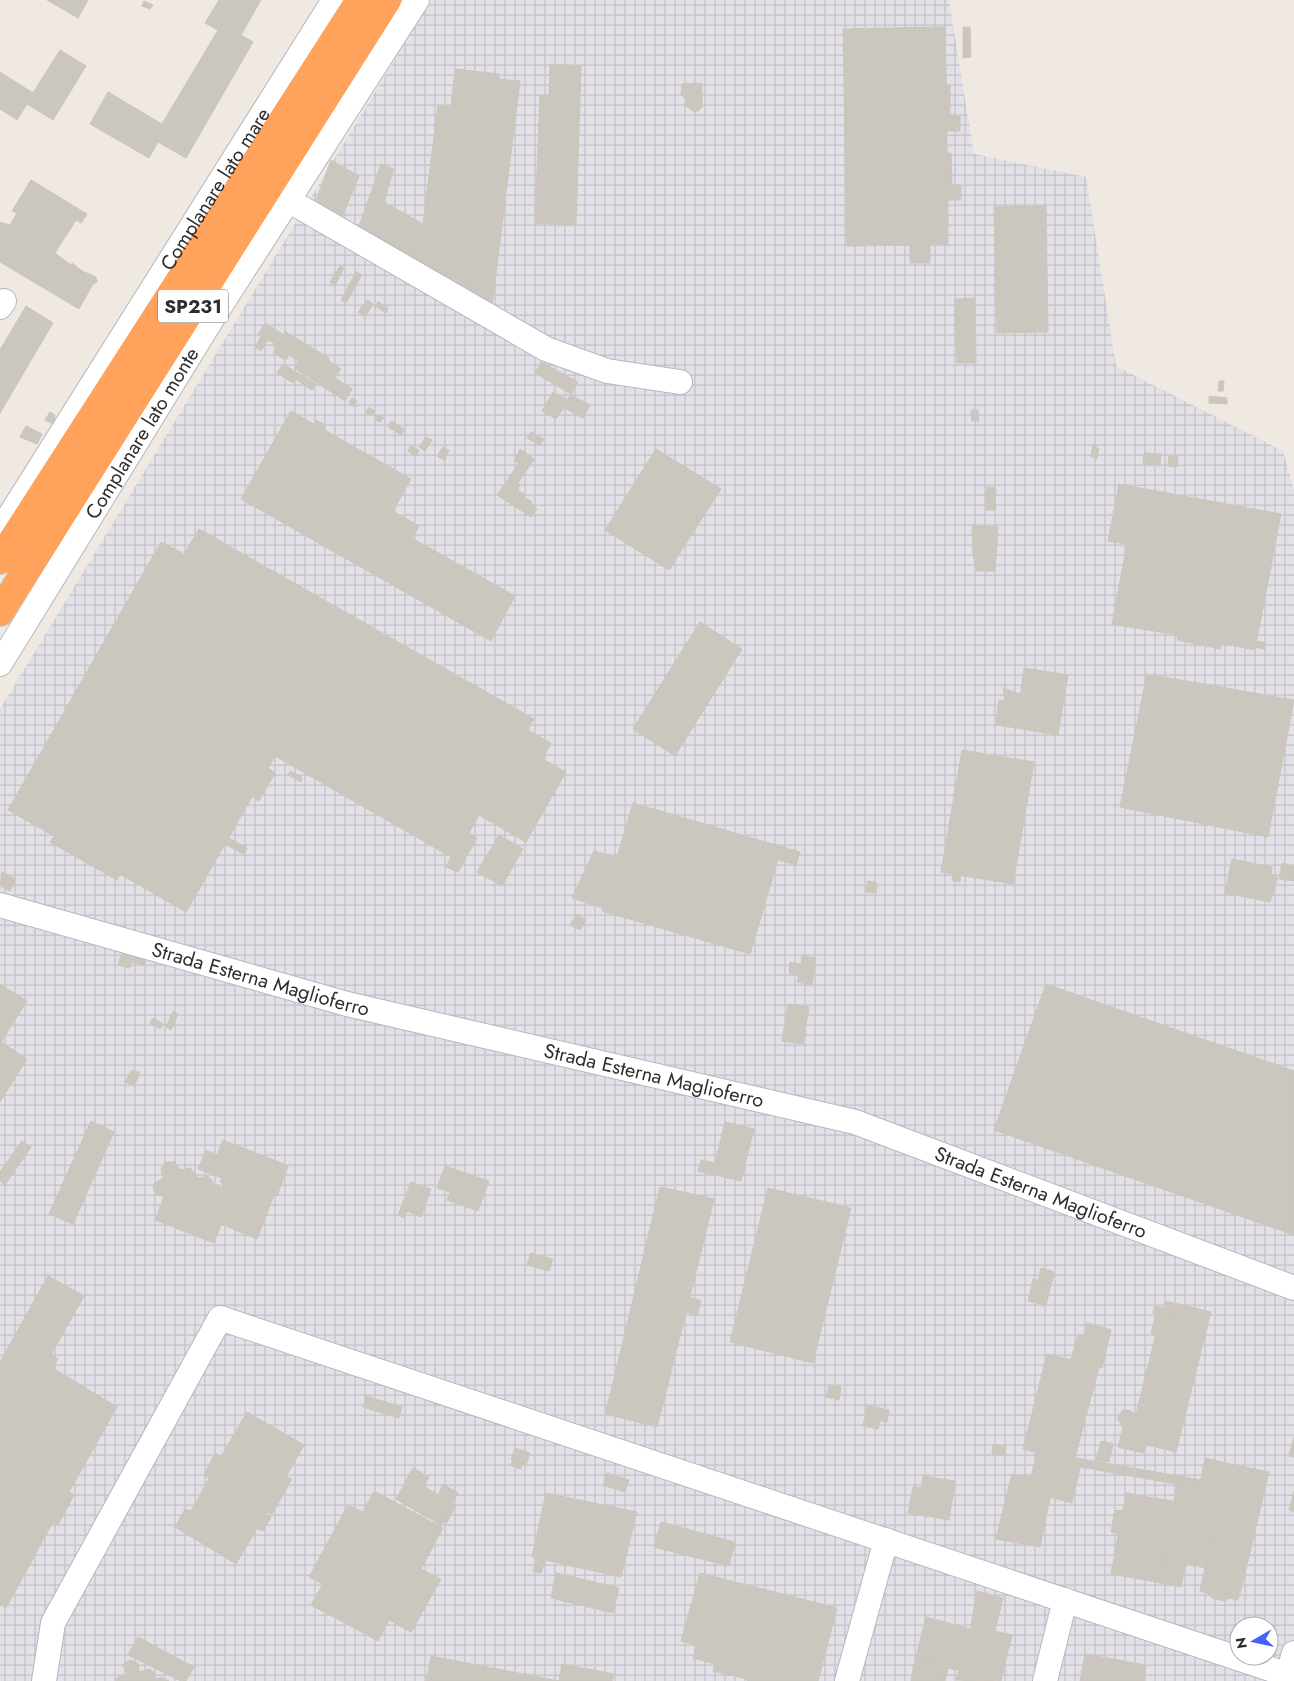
<svg xmlns="http://www.w3.org/2000/svg" width="1294" height="1681" font-family="Jost,sans-serif">
  <style>
    .industrial { fill: url(#industrial-grid); fill-rule: evenodd }
    .building { fill: #cbc7bf; stroke: #cbc5ba }
    .lines { fill: none; stroke-linecap: round; stroke-linejoin: round }
    .minor-casing { stroke: #b4b7c1; stroke-width: 26 }
    .highway-casing { stroke: #c9c9c9; stroke-width: 30 }
    .minor { stroke: #fff; stroke-width: 24 }
    .highway { stroke: #ffa35c; stroke-width: 28 }
    .labels { text-anchor: middle; stroke-width: 5; stroke-linejoin: round; paint-order: stroke }
    .shield { fill: #fff; stroke: #6d6d6d; stroke-width: 1 }
    .shield-label { font-size: 19px; font-weight: bold; fill: #2e2e2e }
    .street-label { font-size: 20px; fill: #2e2e2e; stroke: #fff }
  </style>
  <defs>
    <pattern id="industrial-grid" width="8" height="8" patternUnits="userSpaceOnUse" patternTransform="scale(1.25)"><rect width="8" height="8" fill="#e3e1e8"/><path d="M0 4h8M4 0v8" fill="none" stroke="#c3c1c7"/></pattern>
  </defs>
  <rect width="100%" height="100%" fill="#efe9e1"/>
  <path class="industrial" d="M 431,0 L 949,0 L 974,154 L 1086,177 L 1116,366 L 1283,451 L 1294,490 L 1294,1681 L 0,1681 L 0,709 ZM 1239,1626 L 1269,1626 L 1269,1656 L 1239,1656 Z"/>
  <g class="building">
    <path d="M 47,0 L 88,0 L 78,18 Z"/>
    <path d="M 219,0 L 261,0 L 241,35 L 253,42 L 186,158 L 158,142 L 149,158 L 90,124 L 108,92 L 162,124 L 218,30 L 205,23 Z"/>
    <path d="M 144,1 L 153,5 L 150,9 L 142,6 Z"/>
    <path d="M 945,27 L 947,116 L 960,116 L 960,131 L 947,131 L 947,186 L 961,185 L 961,200 L 948,200 L 948,244 L 930,244 L 930,263 L 910,263 L 910,245 L 847,246 L 843,29 Z"/>
    <path d="M 963,27 L 970,27 L 971,57 L 963,58 Z"/>
    <path d="M 60,50 L 86,66 L 53,120 L 27,104 L 17,120 L 0,109 L 0,72 L 33,93 Z"/>
    <path d="M 550,64 L 581,66 L 576,225 L 535,223 L 540,95 L 549,96 Z"/>
    <path d="M 455,69 L 499,74 L 499,79 L 520,81 L 492,306 L 357,231 L 376,179 L 389,184 L 384,202 L 423,224 L 438,105 L 451,107 Z"/>
    <path d="M 702,83 L 702,107 L 698,111 L 693,111 L 686,106 L 686,98 L 681,95 L 682,84 Z"/>
    <path d="M 946,85 L 950,85 L 950,116 L 947,116 Z"/>
    <path d="M 947,153 L 951,153 L 952,185 L 947,186 Z"/>
    <path d="M 331,160 L 359,176 L 340,222 L 314,206 Z"/>
    <path d="M 381,164 L 394,169 L 389,184 L 376,179 Z"/>
    <path d="M 31,180 L 87,214 L 81,223 L 76,220 L 55,253 L 71,265 L 72,263 L 82,271 L 96,277 L 97,282 L 93,284 L 79,309 L 0,262 L 0,222 L 10,225 L 17,213 L 12,211 Z"/>
    <path d="M 1046,206 L 1048,332 L 997,333 L 994,207 Z"/>
    <path d="M 340,266 L 344,268 L 335,285 L 330,282 Z"/>
    <path d="M 356,272 L 362,275 L 346,303 L 341,300 Z"/>
    <path d="M 975,298 L 976,363 L 957,363 L 955,299 Z"/>
    <path d="M 367,300 L 373,304 L 365,317 L 358,312 Z"/>
    <path d="M 378,302 L 388,308 L 386,313 L 375,306 Z"/>
    <path d="M 26,306 L 53,323 L 0,413 L 0,350 Z"/>
    <path d="M 265,323 L 284,335 L 286,332 L 329,358 L 329,361 L 341,369 L 335,378 L 352,389 L 345,401 L 294,368 L 298,361 L 289,355 L 286,360 L 273,353 L 277,345 L 268,340 L 261,351 L 255,347 L 261,337 L 258,335 Z"/>
    <path d="M 541,362 L 578,382 L 571,395 L 590,405 L 583,418 L 564,408 L 556,419 L 542,411 L 553,392 L 567,400 L 571,394 L 535,373 Z"/>
    <path d="M 283,364 L 316,384 L 312,390 L 295,379 L 293,383 L 277,373 Z"/>
    <path d="M 1219,381 L 1224,381 L 1223,391 L 1218,391 Z"/>
    <path d="M 1209,396 L 1227,398 L 1227,404 L 1209,403 Z"/>
    <path d="M 352,398 L 357,401 L 354,407 L 349,403 Z"/>
    <path d="M 369,407 L 375,411 L 371,416 L 366,413 Z"/>
    <path d="M 971,410 L 978,410 L 979,421 L 972,421 Z"/>
    <path d="M 291,411 L 411,479 L 393,511 L 419,526 L 412,538 L 515,596 L 491,641 L 241,499 Z"/>
    <path d="M 50,412 L 55,415 L 54,418 L 56,420 L 54,424 L 45,420 Z"/>
    <path d="M 378,414 L 384,418 L 380,422 L 374,419 Z"/>
    <path d="M 316,420 L 325,425 L 323,429 L 314,424 Z"/>
    <path d="M 391,421 L 405,430 L 401,435 L 388,427 Z"/>
    <path d="M 26,426 L 42,434 L 37,444 L 20,437 Z"/>
    <path d="M 531,432 L 544,439 L 540,445 L 527,438 Z"/>
    <path d="M 426,437 L 432,440 L 425,451 L 419,447 Z"/>
    <path d="M 1093,444 L 1096,444 L 1096,448 L 1099,448 L 1097,459 L 1091,457 Z"/>
    <path d="M 411,446 L 419,450 L 416,456 L 408,451 Z"/>
    <path d="M 443,447 L 449,451 L 444,460 L 437,456 Z"/>
    <path d="M 520,449 L 534,459 L 518,483 L 520,485 L 518,490 L 526,495 L 524,497 L 532,502 L 531,505 L 537,509 L 531,517 L 497,495 L 519,463 L 514,461 Z"/>
    <path d="M 656,449 L 721,489 L 669,570 L 605,530 Z"/>
    <path d="M 1144,453 L 1161,454 L 1160,466 L 1143,464 Z"/>
    <path d="M 1169,456 L 1178,457 L 1177,467 L 1168,466 Z"/>
    <path d="M 1119,484 L 1281,514 L 1255,650 L 1222,643 L 1220,649 L 1177,640 L 1178,635 L 1112,624 L 1127,544 L 1108,541 Z"/>
    <path d="M 987,487 L 996,488 L 995,510 L 986,510 Z"/>
    <path d="M 972,526 L 998,527 L 995,571 L 977,571 L 973,555 Z"/>
    <path d="M 199,529 L 534,719 L 528,730 L 551,743 L 543,759 L 566,772 L 526,842 L 479,815 L 469,833 L 477,838 L 458,872 L 446,867 L 451,857 L 275,756 L 268,768 L 275,773 L 259,801 L 252,797 L 186,912 L 120,874 L 117,880 L 50,842 L 54,836 L 8,810 L 161,542 L 184,554 Z"/>
    <path d="M 700,622 L 742,649 L 675,756 L 633,729 Z"/>
    <path d="M 1256,641 L 1266,643 L 1264,649 L 1255,647 Z"/>
    <path d="M 1024,668 L 1068,675 L 1058,735 L 1016,728 Z"/>
    <path d="M 1147,674 L 1294,700 L 1268,837 L 1120,807 Z"/>
    <path d="M 1003,688 L 1020,694 L 1016,728 L 996,725 L 999,700 L 1005,701 Z"/>
    <path d="M 962,750 L 1034,762 L 1013,884 L 941,872 Z"/>
    <path d="M 290,771 L 302,777 L 301,782 L 288,775 Z"/>
    <path d="M 633,803 L 800,852 L 796,865 L 778,860 L 750,954 L 602,911 L 603,908 L 572,898 L 594,851 L 617,857 Z"/>
    <path d="M 499,835 L 523,849 L 502,886 L 477,872 Z"/>
    <path d="M 229,838 L 247,848 L 243,854 L 225,844 Z"/>
    <path d="M 1232,859 L 1272,867 L 1271,874 L 1278,877 L 1270,902 L 1225,893 Z"/>
    <path d="M 1282,863 L 1294,866 L 1294,881 L 1279,879 Z"/>
    <path d="M 2,872 L 16,879 L 10,891 L 0,886 Z"/>
    <path d="M 953,874 L 961,875 L 960,882 L 952,880 Z"/>
    <path d="M 868,881 L 877,883 L 876,893 L 866,892 Z"/>
    <path d="M 577,914 L 586,920 L 580,930 L 570,925 Z"/>
    <path d="M 122,952 L 146,959 L 144,965 L 132,962 L 130,968 L 118,965 Z"/>
    <path d="M 802,956 L 816,958 L 812,985 L 797,982 L 799,975 L 789,973 L 790,962 L 801,964 Z"/>
    <path d="M 0,984 L 27,1001 L 1,1042 L 27,1059 L 0,1102 Z"/>
    <path d="M 1046,984 L 1294,1071 L 1294,1235 L 994,1130 Z"/>
    <path d="M 788,1004 L 809,1007 L 803,1044 L 782,1041 Z"/>
    <path d="M 173,1011 L 178,1014 L 171,1030 L 166,1027 Z"/>
    <path d="M 153,1018 L 163,1024 L 160,1029 L 150,1023 Z"/>
    <path d="M 132,1070 L 140,1073 L 134,1086 L 125,1082 Z"/>
    <path d="M 91,1121 L 114,1132 L 73,1224 L 49,1214 Z"/>
    <path d="M 725,1122 L 754,1129 L 741,1181 L 698,1171 L 701,1160 L 715,1163 Z"/>
    <path d="M 223,1140 L 284,1164 L 256,1236 L 222,1222 L 214,1243 L 155,1220 L 164,1197 L 155,1193 L 153,1187 L 155,1183 L 163,1178 L 161,1169 L 165,1162 L 175,1162 L 180,1170 L 190,1168 L 198,1178 L 208,1176 L 212,1180 L 213,1184 L 222,1188 L 224,1184 L 220,1182 L 222,1178 L 198,1169 L 206,1150 L 217,1155 Z"/>
    <path d="M 22,1141 L 31,1147 L 5,1185 L 0,1181 L 0,1172 Z"/>
    <path d="M 283,1165 L 288,1167 L 277,1196 L 274,1195 L 257,1239 L 221,1224 L 222,1222 L 256,1236 Z"/>
    <path d="M 445,1166 L 489,1181 L 478,1211 L 447,1200 L 450,1192 L 437,1188 Z"/>
    <path d="M 411,1182 L 431,1189 L 421,1217 L 407,1211 L 404,1218 L 398,1215 Z"/>
    <path d="M 660,1187 L 714,1199 L 690,1297 L 701,1301 L 697,1316 L 686,1312 L 663,1404 L 611,1391 Z"/>
    <path d="M 768,1188 L 851,1208 L 813,1363 L 730,1342 Z"/>
    <path d="M 531,1253 L 553,1259 L 549,1271 L 527,1265 Z"/>
    <path d="M 1041,1268 L 1052,1271 L 1054,1274 L 1046,1305 L 1041,1304 L 1046,1283 L 1038,1281 Z"/>
    <path d="M 48,1276 L 84,1296 L 46,1364 L 117,1407 L 69,1492 L 74,1495 L 58,1525 L 53,1522 L 6,1608 L 0,1604 L 0,1362 Z"/>
    <path d="M 1033,1279 L 1046,1283 L 1041,1304 L 1028,1301 Z"/>
    <path d="M 1166,1301 L 1211,1312 L 1207,1327 L 1153,1313 L 1155,1306 L 1164,1308 Z"/>
    <path d="M 1156,1314 L 1207,1327 L 1176,1452 L 1147,1445 L 1143,1453 L 1118,1447 L 1123,1427 L 1117,1418 L 1123,1410 L 1128,1410 L 1136,1414 L 1156,1334 L 1151,1333 Z"/>
    <path d="M 1087,1323 L 1111,1330 L 1102,1368 L 1071,1360 L 1078,1335 L 1084,1335 Z"/>
    <path d="M 1047,1354 L 1099,1367 L 1075,1458 L 1059,1455 L 1044,1527 L 1001,1518 L 1012,1474 L 1031,1477 L 1037,1453 L 1023,1449 Z"/>
    <path d="M 51,1355 L 58,1359 L 53,1368 L 46,1364 Z"/>
    <path d="M 829,1385 L 841,1387 L 839,1400 L 826,1397 Z"/>
    <path d="M 611,1391 L 663,1404 L 657,1427 L 605,1414 Z"/>
    <path d="M 366,1396 L 402,1407 L 399,1418 L 363,1407 Z"/>
    <path d="M 867,1405 L 889,1410 L 887,1422 L 880,1421 L 878,1429 L 863,1426 Z"/>
    <path d="M 247,1412 L 304,1445 L 292,1466 L 234,1434 Z"/>
    <path d="M 234,1434 L 292,1466 L 286,1477 L 292,1479 L 272,1514 L 267,1512 L 236,1564 L 175,1527 L 185,1509 L 191,1511 Z"/>
    <path d="M 1294,1437 L 1294,1457 L 1289,1456 Z"/>
    <path d="M 1101,1441 L 1113,1444 L 1109,1462 L 1096,1460 Z"/>
    <path d="M 993,1444 L 1006,1447 L 1005,1456 L 992,1453 Z"/>
    <path d="M 515,1448 L 530,1453 L 526,1465 L 511,1460 Z"/>
    <path d="M 215,1453 L 221,1457 L 209,1478 L 204,1475 Z"/>
    <path d="M 1059,1455 L 1082,1459 L 1072,1503 L 1050,1497 Z"/>
    <path d="M 1205,1458 L 1230,1464 L 1205,1568 L 1186,1563 L 1181,1587 L 1161,1583 L 1177,1502 L 1174,1501 L 1177,1484 L 1199,1488 Z"/>
    <path d="M 1082,1459 L 1201,1480 L 1199,1488 L 1080,1467 Z"/>
    <path d="M 513,1460 L 523,1463 L 521,1469 L 511,1466 Z"/>
    <path d="M 1230,1464 L 1269,1472 L 1244,1578 L 1205,1568 Z"/>
    <path d="M 413,1468 L 429,1477 L 424,1486 L 438,1495 L 443,1484 L 458,1493 L 441,1525 L 396,1499 Z"/>
    <path d="M 607,1473 L 629,1480 L 625,1492 L 603,1485 Z"/>
    <path d="M 923,1476 L 955,1481 L 949,1520 L 908,1513 L 913,1487 L 921,1488 Z"/>
    <path d="M 1294,1491 L 1294,1512 L 1289,1510 Z"/>
    <path d="M 376,1492 L 443,1528 L 421,1569 L 419,1568 L 439,1530 L 373,1493 Z"/>
    <path d="M 373,1493 L 439,1530 L 419,1568 L 441,1579 L 411,1632 L 389,1620 L 378,1641 L 311,1605 Z"/>
    <path d="M 546,1493 L 637,1512 L 621,1577 L 545,1560 L 541,1573 L 533,1571 L 537,1558 L 532,1557 Z"/>
    <path d="M 1126,1493 L 1177,1502 L 1161,1583 L 1111,1574 Z"/>
    <path d="M 348,1505 L 363,1512 L 323,1584 L 309,1577 Z"/>
    <path d="M 452,1505 L 455,1507 L 446,1524 L 443,1522 Z"/>
    <path d="M 1115,1510 L 1123,1511 L 1119,1534 L 1111,1532 Z"/>
    <path d="M 266,1515 L 271,1517 L 263,1531 L 258,1529 Z"/>
    <path d="M 1001,1518 L 1044,1527 L 1040,1547 L 996,1539 Z"/>
    <path d="M 661,1522 L 735,1542 L 729,1566 L 654,1547 Z"/>
    <path d="M 1205,1568 L 1244,1578 L 1238,1600 L 1230,1598 L 1231,1594 L 1209,1589 L 1207,1593 L 1200,1591 Z"/>
    <path d="M 556,1573 L 619,1588 L 613,1613 L 551,1598 Z"/>
    <path d="M 700,1573 L 818,1603 L 798,1681 L 747,1681 L 747,1679 L 713,1671 L 715,1664 L 693,1658 L 697,1645 L 681,1641 Z"/>
    <path d="M 1209,1589 L 1231,1594 L 1230,1598 L 1224,1601 L 1212,1598 L 1207,1593 Z"/>
    <path d="M 977,1591 L 1003,1598 L 995,1631 L 971,1626 Z"/>
    <path d="M 818,1603 L 837,1608 L 818,1681 L 798,1681 Z"/>
    <path d="M 926,1617 L 971,1629 L 971,1626 L 1012,1635 L 1001,1681 L 982,1676 L 981,1681 L 956,1680 L 959,1670 L 948,1668 L 946,1677 L 937,1675 L 940,1663 L 923,1659 L 921,1671 L 913,1669 Z"/>
    <path d="M 138,1637 L 194,1667 L 186,1681 L 181,1681 L 128,1655 Z"/>
    <path d="M 1085,1654 L 1146,1665 L 1144,1681 L 1080,1681 Z"/>
    <path d="M 431,1656 L 559,1681 L 426,1681 Z"/>
    <path d="M 923,1659 L 940,1663 L 937,1675 L 946,1677 L 944,1681 L 911,1681 L 913,1669 L 921,1671 Z"/>
    <path d="M 131,1660 L 138,1663 L 139,1672 L 149,1669 L 155,1673 L 154,1680 L 161,1677 L 169,1681 L 115,1681 L 119,1676 L 128,1675 L 123,1666 L 125,1662 Z"/>
    <path d="M 562,1664 L 614,1674 L 612,1681 L 559,1681 Z"/>
    <path d="M 982,1676 L 999,1680 L 981,1681 Z"/>
  </g>
  <g class="lines">
    <defs>
      <g id="minor">
        <path d="M 288,200 L 546,349 L 607,371 L 680,382"/>
        <path d="M 0,307 L 4,301"/>
        <path id="s1" d="M 0,531 L 334,0"/>
        <path id="s2" d="M 0,664 L 212,319 L 417,0"/>
        <path id="s3" d="M 0,905 L 347,1004 L 855,1122 L 1294,1288"/>
        <path d="M 44,1681 L 53,1623 L 220,1318 L 1288,1675"/>
        <path d="M 847,1681 L 886,1540"/>
        <path d="M 1045,1681 L 1065,1600"/>
        <path d="M 1286,1681 L 1294,1653"/>
      </g>
      <g id="highway">
        <path d="M 0,560 L 360,0"/>
        <path d="M 0,612 L 387,0"/>
      </g>
    </defs>
    <use href="#minor" class="minor-casing"/>
    <use href="#highway" class="highway-casing"/>
    <use href="#minor" class="minor"/>
    <use href="#highway" class="highway"/>
  </g>
  <g class="labels">
    <rect class="shield" x="158" y="289.5" width="70" height="33" rx="4"/>
    <g class="shield-label">
      <text x="193" y="313">SP231</text>
    </g>
    <g class="street-label">
      <text dy="7" stroke="none"><textPath href="#s1" startOffset="404">Complanare lato mare</textPath></text>
      <text dy="7" stroke="none"><textPath href="#s2" startOffset="271">Complanare lato monte</textPath></text>
      <text dy="7" stroke="none"><textPath href="#s3" startOffset="271">Strada Esterna Maglioferro</textPath></text>
      <text dy="7" stroke="none"><textPath href="#s3" startOffset="676">Strada Esterna Maglioferro</textPath></text>
      <text dy="7" stroke="none"><textPath href="#s3" startOffset="1081">Strada Esterna Maglioferro</textPath></text>
    </g>
  </g>
  <g transform="translate(1254 1641) rotate(261)"><circle r="24" fill="#ffffff" stroke="#ababab"/>
  <path d="M0-4L9 19L0 12L-9 19Z" fill="#4264fb"/>
  <text y="-8" font-size="14" font-weight="bold" text-anchor="middle" fill="#2e2e2e">N</text>
  </g>
</svg>
